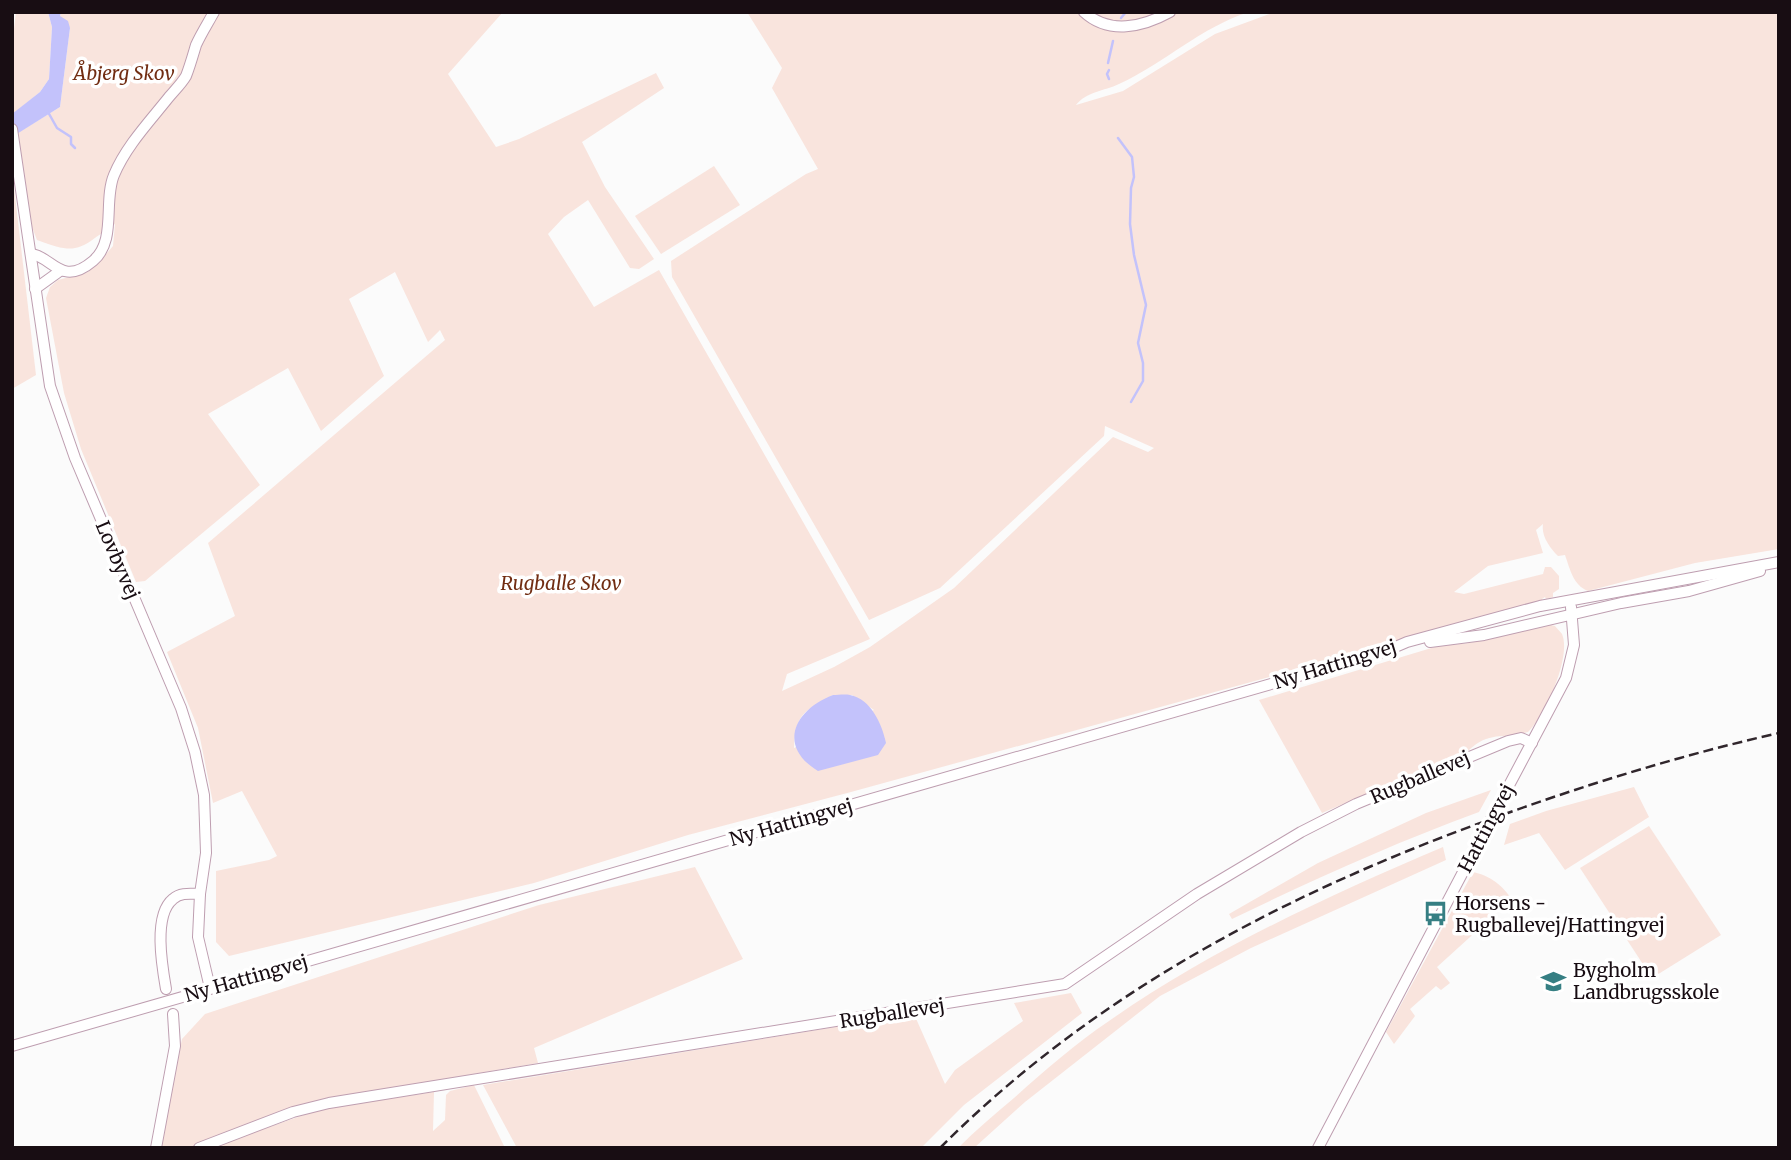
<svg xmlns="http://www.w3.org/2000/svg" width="1791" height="1160" font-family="Merriweather,serif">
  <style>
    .green { fill: #f9e4dd; fill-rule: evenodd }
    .water { fill: #c3c2fb }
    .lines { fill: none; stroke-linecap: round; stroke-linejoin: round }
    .stream { stroke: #c3c2fb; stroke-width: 2.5 }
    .minor-casing { stroke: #be9eb0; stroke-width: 12 }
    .minor { stroke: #fff; stroke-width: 10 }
    .rail { stroke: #30262c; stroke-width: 2.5; stroke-dasharray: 10 5; stroke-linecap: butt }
    .minor-bridge-casing { stroke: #be9eb0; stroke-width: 12; stroke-linecap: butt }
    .minor-bridge { stroke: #fff; stroke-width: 10 }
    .labels { text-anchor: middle; stroke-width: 7; stroke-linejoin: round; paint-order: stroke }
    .park-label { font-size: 19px; font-style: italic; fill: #712d12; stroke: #fff }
    .street-label { font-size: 19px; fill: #180d13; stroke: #fff }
    .poi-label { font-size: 19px; fill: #180d13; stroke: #fff; text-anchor: start }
  </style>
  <rect width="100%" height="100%" fill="#fbfbfb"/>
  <g class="green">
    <path d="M 16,12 L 48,12 L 52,27 L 49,79 L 40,92 L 13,114 L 12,45 Z"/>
    <path d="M 61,12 L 503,12 L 448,74 L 496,147 L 519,139 L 656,73 L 664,88 L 582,142 L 605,187 L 654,259 L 639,269 L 630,268 L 588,200 L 564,217 L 548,234 L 594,307 L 659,270 L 870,639 L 787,674 L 782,691 L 834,667 L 870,647 L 954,588 L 1113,437 L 1148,452 L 1154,448 L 1105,426 L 1104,436 L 940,588 L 869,620 L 672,277 L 671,261 L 806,174 L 818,169 L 772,88 L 782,68 L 747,12 L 1249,12 C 1201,27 1165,63 1119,84 C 1104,91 1086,92 1076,105 L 1123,91 L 1215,34 L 1275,12 L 1779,12 L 1779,549 L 1695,563 L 1588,591 C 1573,585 1570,569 1565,555 L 1558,556 C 1550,548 1541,536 1543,524 L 1536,530 L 1543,553 L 1488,566 L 1454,592 L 1464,594 L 1543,574 L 1545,567 L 1551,567 L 1559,576 L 1559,589 L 1553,593 L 1553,597 L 1546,599 L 1545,597 L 1542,599 L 1542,602 L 851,792 L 688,835 L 534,883 L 229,956 L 216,942 L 216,871 L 269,860 L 277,856 L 242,791 L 213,803 L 198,728 L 167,652 L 235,616 L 208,543 L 445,340 L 440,330 L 428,342 L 395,272 L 349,299 L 384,376 L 321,431 L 288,368 L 208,414 L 260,485 L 145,581 L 136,582 L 81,449 L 64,393 L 46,298 L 50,287 L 58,280 L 88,272 L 100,261 L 113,246 L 115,224 C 80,247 81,257 37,240 L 32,227 L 16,134 L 60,107 L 70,28 L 60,16 ZM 833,695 L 852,695 L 874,710 L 794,748 C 796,712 804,712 833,695 Z"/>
    <path d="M 714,166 L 740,205 L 661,254 L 635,216 Z"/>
    <path d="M 12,170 L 36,375 L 12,389 Z"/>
    <path d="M 1551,625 L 1555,626 C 1557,629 1560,631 1562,634 C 1572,657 1544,717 1528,732 C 1503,740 1490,730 1468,751 L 1322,813 L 1259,700 L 1438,646 L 1469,643 Z"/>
    <path d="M 1634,787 L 1649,817 L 1565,870 L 1539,833 L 1504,845 L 1510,824 L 1546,811 Z"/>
    <path d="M 1491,790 L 1479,812 C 1394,843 1313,880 1232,919 L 1229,914 L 1318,863 L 1426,813 Z"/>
    <path d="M 1649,826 L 1721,935 L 1652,978 L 1580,868 Z"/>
    <path d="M 1443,847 L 1446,860 L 1251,948 L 1160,996 L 1025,1102 L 974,1148 L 958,1148 C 976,1130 995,1114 1014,1098 C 1044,1071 1075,1044 1109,1021 C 1212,949 1328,896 1443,847 Z"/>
    <path d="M 695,867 L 743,959 L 534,1048 L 538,1063 L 323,1100 L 189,1148 L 160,1148 L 159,1146 L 182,1039 L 205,1014 L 539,905 Z"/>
    <path d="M 1473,872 C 1494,877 1504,887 1516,905 L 1506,912 L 1502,908 L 1437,967 L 1450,983 L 1441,990 L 1436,986 L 1410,1009 L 1415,1016 L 1394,1044 L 1386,1032 Z"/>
    <path d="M 1071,993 L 1082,1013 L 964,1105 L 921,1148 L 517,1148 L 483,1085 L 914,1014 L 945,1084 L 955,1070 L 1023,1021 L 1014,1003 Z"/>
    <path d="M 474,1085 L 505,1148 L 209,1148 L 321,1109 L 434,1092 L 433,1131 L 445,1120 L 446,1095 L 450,1091 Z"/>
  </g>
  <g class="water">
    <path d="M 48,12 L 61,12 L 60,16 L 68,21 L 70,28 L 60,107 L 12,137 L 12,114 L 40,92 L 49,79 L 52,27 Z"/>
    <path d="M 833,695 C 838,695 845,694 850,695 C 871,699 882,724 886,743 L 878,755 L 818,771 C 777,746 794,710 833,695 Z"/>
  </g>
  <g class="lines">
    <g class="stream">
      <path d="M 1121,18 L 1126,12"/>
      <path d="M 1108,63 L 1113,41"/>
      <path d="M 1109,70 L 1107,74 L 1109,79"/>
      <path d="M 48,112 L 57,128 L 71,137 L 71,144 L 75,148"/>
      <path d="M 1118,138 L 1132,157 L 1134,177 L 1131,188 L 1130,224 L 1134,255 L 1146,305 L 1138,343 L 1143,363 L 1143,381 L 1131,402"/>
    </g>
    <defs>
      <g id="minor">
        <path d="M 1084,12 C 1109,35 1143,27 1170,12"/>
        <path d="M 12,129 L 50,386 L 75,458 L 181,708 L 195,752 L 204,795 L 206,853 L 200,894 L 198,937 L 210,988"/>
        <path d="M 31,254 C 52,256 61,288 93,261 C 117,241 103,201 114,175 C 126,146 150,121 169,97 C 175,90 182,83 186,76 C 190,66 193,55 196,45 C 201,34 208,23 214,12"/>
        <path d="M 35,289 L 60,271"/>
        <path d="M 1430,642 L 1484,635 L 1621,603 L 1689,591 L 1760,571"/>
        <path d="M 1506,791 L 1566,678 L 1574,645 L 1571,607"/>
        <path d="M 166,989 C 162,966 153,915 173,899 C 181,892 191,894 200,894"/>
        <path d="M 12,1046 L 1386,651 L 1407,642 L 1540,606 L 1779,562"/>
        <path d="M 156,1148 L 175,1046 L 173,1014"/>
        <path d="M 199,1148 L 293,1112 L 329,1103 L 1065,984 L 1197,894 L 1301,832 L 1356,804 L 1508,741 L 1521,738 L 1532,743"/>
        <path d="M 1318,1148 L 1473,853"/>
      </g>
    </defs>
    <use href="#minor" class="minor-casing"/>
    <use href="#minor" class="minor"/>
    <path class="rail" d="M 940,1148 C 1097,990 1296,888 1505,814 C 1594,782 1686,754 1779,733"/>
    <defs>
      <path id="minor-bridge" d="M 1473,853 L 1506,791"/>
    </defs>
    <use href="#minor-bridge" class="minor-bridge-casing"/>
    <use href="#minor-bridge" class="minor-bridge"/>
  </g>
  <defs>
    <symbol id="bus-bare" viewBox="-9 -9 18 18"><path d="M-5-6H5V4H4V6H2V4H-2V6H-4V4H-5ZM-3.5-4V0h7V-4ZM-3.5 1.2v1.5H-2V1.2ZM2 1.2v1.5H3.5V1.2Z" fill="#367f83" stroke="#fff" stroke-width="2.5" paint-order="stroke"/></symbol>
    <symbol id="university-bare" viewBox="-9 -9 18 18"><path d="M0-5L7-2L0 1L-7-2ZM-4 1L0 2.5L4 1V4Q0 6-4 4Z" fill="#367f83" stroke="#fff" stroke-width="2.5" paint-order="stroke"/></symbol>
  </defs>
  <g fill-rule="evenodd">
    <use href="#bus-bare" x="1418" y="896" width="35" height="35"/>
    <use href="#university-bare" x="1536" y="964" width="35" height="35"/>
  </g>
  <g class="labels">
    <g class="park-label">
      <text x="124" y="80">Åbjerg Skov</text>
      <text x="561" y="590">Rugballe Skov</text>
    </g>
    <g class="street-label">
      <text transform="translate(118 560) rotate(67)" y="7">Lovbyvej</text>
      <text transform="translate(1335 664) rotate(-17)" y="7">Ny Hattingvej</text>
      <text transform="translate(1420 777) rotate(-23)" y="7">Rugballevej</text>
      <text transform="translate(791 822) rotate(-16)" y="7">Ny Hattingvej</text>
      <text transform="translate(1486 828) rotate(-62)" y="7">Hattingvej</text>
      <text transform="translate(246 978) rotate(-16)" y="7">Ny Hattingvej</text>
      <text transform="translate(892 1013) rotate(-9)" y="7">Rugballevej</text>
    </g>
    <g class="poi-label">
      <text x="1455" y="910">Horsens -<tspan x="1455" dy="22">Rugballevej/Hattingvej</tspan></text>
      <text x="1573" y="977">Bygholm<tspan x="1573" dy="22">Landbrugsskole</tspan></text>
    </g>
  </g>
  <rect width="1791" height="1160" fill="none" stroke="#180d13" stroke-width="28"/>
</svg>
